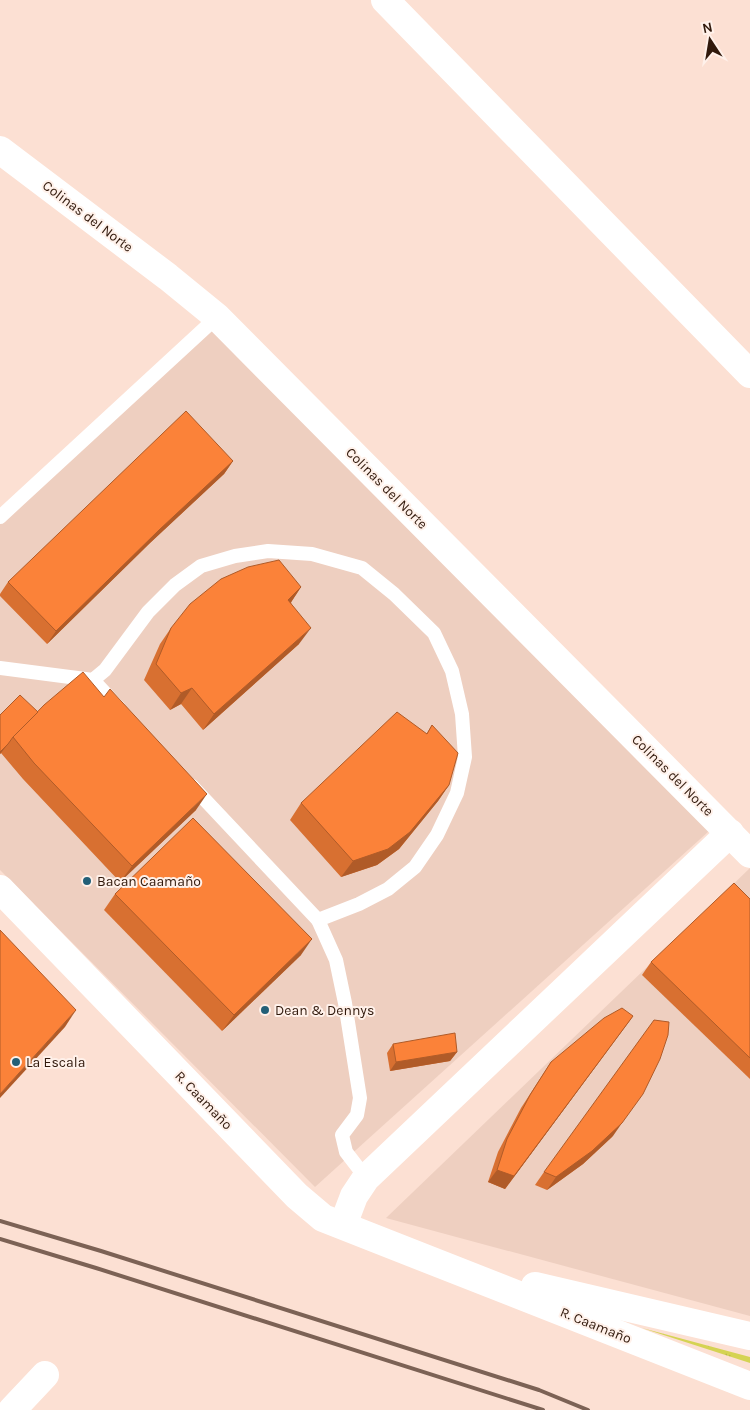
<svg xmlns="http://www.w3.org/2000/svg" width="750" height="1410" font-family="Karla,sans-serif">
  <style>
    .built { fill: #eecfc0 }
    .grass { fill: url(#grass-tufts) }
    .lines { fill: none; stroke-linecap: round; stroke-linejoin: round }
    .service { stroke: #fff; stroke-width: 14 }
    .minor { stroke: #fff; stroke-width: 28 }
    .tertiary { stroke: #fff; stroke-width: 28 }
    .rail { stroke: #7c6255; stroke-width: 4 }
    .wall { fill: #d87031 }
    .shaded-wall { fill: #b05b28 }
    .building { fill: #fb8239; stroke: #b05b28 }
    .poi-dot { fill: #235f77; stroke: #fff1ea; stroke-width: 2 }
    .labels { text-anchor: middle; stroke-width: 4; stroke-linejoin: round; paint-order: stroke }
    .street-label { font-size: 14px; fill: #31190c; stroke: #fff1ea }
    .poi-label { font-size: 14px; fill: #31190c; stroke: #fff1ea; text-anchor: start }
  </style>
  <defs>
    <pattern id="grass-tufts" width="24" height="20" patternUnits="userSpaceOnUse" patternTransform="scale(1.25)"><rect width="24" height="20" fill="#d5d353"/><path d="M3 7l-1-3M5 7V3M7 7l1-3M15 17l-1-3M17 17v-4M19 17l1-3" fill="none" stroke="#b7b547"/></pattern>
  </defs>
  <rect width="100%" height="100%" fill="#fce0d3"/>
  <g class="built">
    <path d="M 217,317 L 719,822 L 315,1187 L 0,870 L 0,517 Z"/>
    <path d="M 750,868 L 750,1316 L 386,1218 Z"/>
  </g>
  <path class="grass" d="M 642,1328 L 750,1357 L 750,1363 Z"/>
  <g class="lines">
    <g class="service">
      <path d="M 0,517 L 217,317"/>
      <path d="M 0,668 L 93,680 L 105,670 L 148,612 L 175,585 L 201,566 L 235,556 L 268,551 L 312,554 L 362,568 L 394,594 L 434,633 L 452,671 L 462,714 L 465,757 L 457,793 L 437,835 L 415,867 L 388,889 L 359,904 L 318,920 L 336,960 L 345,1003 L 360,1098 L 357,1115 L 342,1135 L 346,1152 L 366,1178"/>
      <path d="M 93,680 L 119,708"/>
      <path d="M 192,786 L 318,920"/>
    </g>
    <g class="minor">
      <path d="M 385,0 L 750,374"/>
      <path d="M 0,150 L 168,277 L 217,317 L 750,854"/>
      <path d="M 343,1225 L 354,1196 L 366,1178 L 730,833"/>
      <path d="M 12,1410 L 45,1375"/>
    </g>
    <g class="tertiary">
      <path d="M 0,889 L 297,1196 L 323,1218 L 750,1386"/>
      <path d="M 535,1286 L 750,1336"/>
    </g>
    <g class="rail">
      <path d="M 0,1221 L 101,1251 L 539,1390 L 588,1410"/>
      <path d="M 0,1239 L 96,1268 L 543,1410"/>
    </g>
  </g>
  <g class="wall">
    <path d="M 233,461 L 224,474 L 150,543 L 47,644 L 0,596 L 0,594 L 8,582 Z"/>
    <path d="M 301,587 L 291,602 L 299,644 L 203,730 L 181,704 L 170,710 L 144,680 L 160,644 L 171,628 Z"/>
    <path d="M 38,712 L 196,810 L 120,882 L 23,779 L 1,753 L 0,754 L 0,715 Z"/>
    <path d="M 432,725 L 449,785 L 438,801 L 399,849 L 377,865 L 341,877 L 290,820 L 301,803 L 427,733 Z"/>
    <path d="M 115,894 L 301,955 L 222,1031 L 104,910 Z"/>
    <path d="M 750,899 L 750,1079 L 642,975 L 651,962 Z"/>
    <path d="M 633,1016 L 505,1189 L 488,1182 L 498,1152 L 521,1108 L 551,1062 Z"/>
    <path d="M 393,1044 L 457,1052 L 450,1061 L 390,1071 L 387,1053 Z"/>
    <path d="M 613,1136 L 583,1164 L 547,1190 L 535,1185 L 544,1172 Z"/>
  </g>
  <g class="shaded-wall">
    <path d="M 233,461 L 224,474 L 150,543 L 47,644 L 56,631 L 159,530 Z"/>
    <path d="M 301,587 L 290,604 L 288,600 Z"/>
    <path d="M 311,628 L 299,644 L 203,730 L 214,714 Z"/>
    <path d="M 192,688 L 181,704 L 170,710 L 181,693 Z"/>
    <path d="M 8,744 L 1,753 L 0,754 L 0,752 Z"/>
    <path d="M 449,785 L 438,801 L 399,849 L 377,865 L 341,877 L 353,861 Z"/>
    <path d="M 207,794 L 196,810 L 120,882 L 132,866 Z"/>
    <path d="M 312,939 L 301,955 L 222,1031 L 234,1015 Z"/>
    <path d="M 76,1010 L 65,1027 L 0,1098 L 0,1094 Z"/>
    <path d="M 633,1016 L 505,1189 L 488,1182 L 497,1170 Z"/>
    <path d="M 457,1052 L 450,1061 L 390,1071 L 396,1062 Z"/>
    <path d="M 622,1123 L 613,1136 L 583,1164 L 547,1190 L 556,1177 Z"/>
  </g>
  <g class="building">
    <path d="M 186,411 L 233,461 L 159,530 L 56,631 L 8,582 Z"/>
    <path d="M 279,560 L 301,587 L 288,600 L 311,628 L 214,714 L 192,688 L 181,693 L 156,664 L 171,628 L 190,604 L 221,579 L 248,567 Z"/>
    <path d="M 83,672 L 104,697 L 110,689 L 207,794 L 132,866 L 34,763 L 13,737 L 44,705 Z"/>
    <path d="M 20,695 L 38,712 L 13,737 L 8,744 L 0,752 L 0,715 Z"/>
    <path d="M 397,712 L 427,734 L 432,725 L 458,753 L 449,785 L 410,832 L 388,849 L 353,861 L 301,803 Z"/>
    <path d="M 193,818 L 312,939 L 234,1015 L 115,894 Z"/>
    <path d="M 734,883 L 750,899 L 750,1058 L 651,962 Z"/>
    <path d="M 0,930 L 76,1010 L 0,1094 Z"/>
    <path d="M 622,1008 L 633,1016 L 514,1176 L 497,1170 L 507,1139 L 530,1095 L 551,1062 L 604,1018 Z"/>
    <path d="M 654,1020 L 669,1022 L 668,1035 L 660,1059 L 643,1094 L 622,1123 L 592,1151 L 556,1177 L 544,1172 Z"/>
    <path d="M 455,1033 L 457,1052 L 396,1062 L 393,1044 Z"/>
  </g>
  <g class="poi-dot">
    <circle cx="87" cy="881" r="5"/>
    <circle cx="265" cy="1010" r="5"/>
    <circle cx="16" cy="1062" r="5"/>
  </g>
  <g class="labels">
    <g class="street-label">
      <text transform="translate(88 216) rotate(37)" y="5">Colinas del Norte</text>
      <text transform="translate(387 488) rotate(45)" y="5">Colinas del Norte</text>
      <text transform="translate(673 775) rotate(45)" y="5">Colinas del Norte</text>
      <text transform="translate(204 1100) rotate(46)" y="5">R. Caamaño</text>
      <text transform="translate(596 1325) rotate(22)" y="5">R. Caamaño</text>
    </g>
    <g class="poi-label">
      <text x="97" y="886">Bacan Caamaño</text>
      <text x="275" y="1015">Dean &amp; Dennys</text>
      <text x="26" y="1067">La Escala</text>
    </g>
  </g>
  <g transform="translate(710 40) rotate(348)" stroke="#fff1ea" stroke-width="4" paint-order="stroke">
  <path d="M0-4L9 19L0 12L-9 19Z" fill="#31190c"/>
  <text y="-8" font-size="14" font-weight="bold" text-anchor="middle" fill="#31190c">N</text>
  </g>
</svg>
